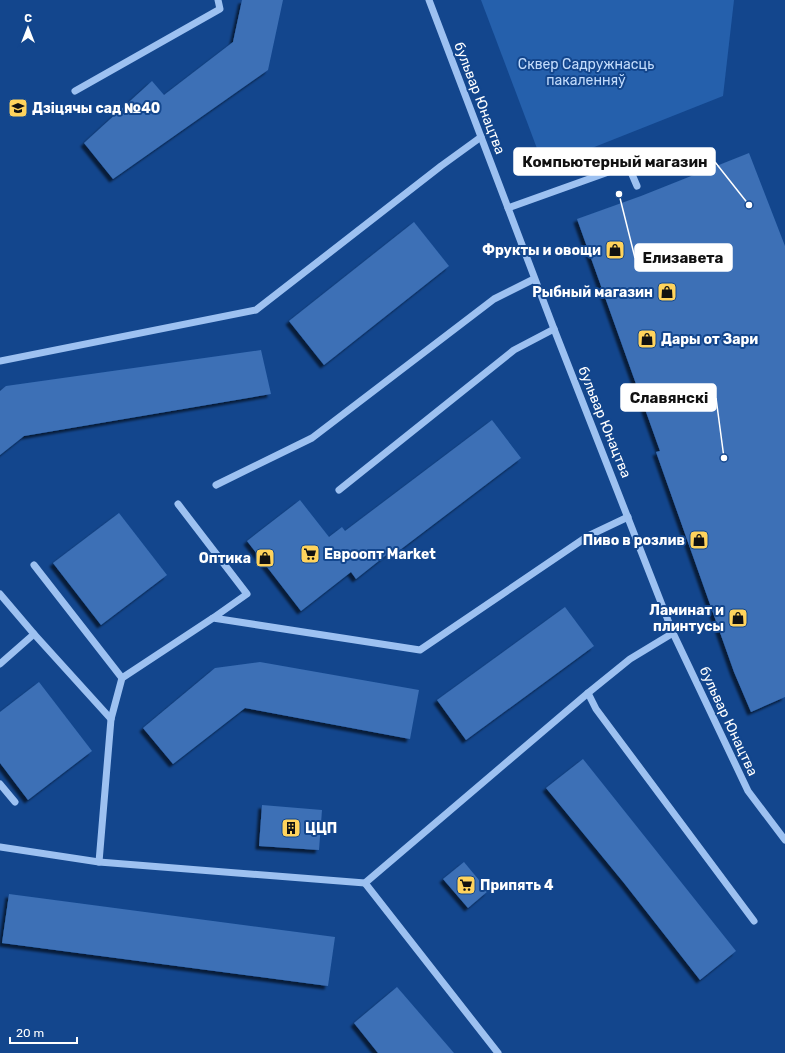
<svg xmlns="http://www.w3.org/2000/svg" width="785" height="1053" font-family="Rubik,sans-serif">
  <style>
    .green { fill: #2560ac }
    .building { fill: #3c70b6; filter: url(#shadow) }
    .lines { fill: none; stroke-linecap: round; stroke-linejoin: round }
    .minor { stroke: #9dc1f1; stroke-width: 7 }
    .labels { text-anchor: middle; stroke-width: 4; stroke-linejoin: round; paint-order: stroke }
    .park-label { font-size: 14px; fill: #c3dcfc; stroke: #13468d }
    .street-label { font-size: 14px; fill: #fff; stroke: #13468d }
    .poi-label { font-size: 14px; font-weight: bold; fill: #fff; stroke: #13468d; text-anchor: start }
    .leader { fill: none; stroke: #fff; stroke-width: 1.5 }
    .callout-dot { fill: #fff; stroke: #13468d; stroke-width: 1.5 }
    .callout { fill: #fff; stroke: #fff; stroke-width: 1.5 }
    .callout-label { font-size: 15px; text-anchor: middle; font-weight: bold; fill: #111 }
  </style>
  <defs>
    <filter id="shadow"><feDropShadow dx="-3.5" dy="3.5" stdDeviation="1" flood-color="#0009"/></filter>
  </defs>
  <rect width="100%" height="100%" fill="#13468d"/>
  <path class="green" d="M 481,0 L 734,0 L 723,96 L 544,167 Z"/>
  <g class="building">
    <path d="M 242,0 L 283,0 L 268,70 L 113,179 L 84,143 L 152,81 L 164,95 L 233,42 Z"/>
    <path d="M 749,153 L 785,246 L 785,697 L 751,712 L 734,672 L 656,452 L 660,451 L 577,219 L 641,196 Z"/>
    <path d="M 414,222 L 449,266 L 324,365 L 289,321 Z"/>
    <path d="M 261,350 L 271,394 L 24,436 L 0,455 L 0,391 L 6,386 Z"/>
    <path d="M 492,420 L 521,458 L 392,556 L 390,552 L 356,579 L 351,572 L 301,611 L 247,541 L 300,500 L 329,537 L 342,527 L 345,531 Z"/>
    <path d="M 119,513 L 167,575 L 101,625 L 53,563 Z"/>
    <path d="M 565,607 L 594,646 L 466,740 L 437,700 Z"/>
    <path d="M 260,662 L 419,690 L 410,739 L 245,708 L 173,764 L 143,728 L 215,668 Z"/>
    <path d="M 39,682 L 92,751 L 28,800 L 0,763 L 0,712 Z"/>
    <path d="M 583,759 L 736,951 L 700,980 L 624,883 L 546,788 Z"/>
    <path d="M 262,805 L 322,810 L 319,850 L 259,846 Z"/>
    <path d="M 464,862 L 488,891 L 468,908 L 443,879 Z"/>
    <path d="M 9,894 L 335,937 L 328,986 L 2,943 Z"/>
    <path d="M 397,987 L 454,1053 L 378,1053 L 354,1023 Z"/>
  </g>
  <g class="lines">
    <g class="minor">
      <path d="M 429,0 L 554,329 L 673,633 L 748,791 L 785,840"/>
      <path d="M 75,91 L 220,9 L 218,0"/>
      <path d="M 508,208 L 628,165 L 637,186"/>
      <path d="M 0,361 L 256,310 L 441,166 L 481,137"/>
      <path d="M 216,485 L 312,438 L 494,299 L 534,279"/>
      <path d="M 339,490 L 514,350 L 554,329"/>
      <path d="M 178,504 L 247,594 L 213,618"/>
      <path d="M 34,565 L 122,678"/>
      <path d="M 0,594 L 34,634 L 111,719"/>
      <path d="M 0,664 L 34,634"/>
      <path d="M 588,693 L 596,709 L 754,921"/>
      <path d="M 0,784 L 15,802"/>
      <path d="M 0,847 L 99,862 L 365,883 L 588,693 L 630,659 L 673,633"/>
      <path d="M 99,862 L 111,719 L 122,678 L 213,618 L 420,650 L 588,536 L 628,517"/>
      <path d="M 365,883 L 498,1053"/>
    </g>
  </g>
  <defs>
    <symbol id="school-square" viewBox="-11 -11 22 22"><rect x="-9" y="-9" width="18" height="18" rx="4" fill="#ffd35c" stroke="#13468d"/><path d="M0-5L7-2L0 1L-7-2ZM-4 1L0 2.5L4 1V4Q0 6-4 4Z" fill="#111"/></symbol>
    <symbol id="shop-square" viewBox="-11 -11 22 22"><rect x="-9" y="-9" width="18" height="18" rx="4" fill="#ffd35c" stroke="#13468d"/><path d="M-5-2.5h2.3a2.7 3.5 0 0 1 5.4 0H5L5.5 6h-11ZM-1.5-2.5h3a1.5 2.3 0 0 0-3 0Z" fill="#111"/></symbol>
    <symbol id="supermarket-square" viewBox="-11 -11 22 22"><rect x="-9" y="-9" width="18" height="18" rx="4" fill="#ffd35c" stroke="#13468d"/><path d="M-6-5.5h2.5l.6 2H6L4.5 2H-2.5L-4.4-4H-6ZM-1.5 3.2a1.3 1.3 0 1 0 .1 0ZM3 3.2a1.3 1.3 0 1 0 .1 0Z" fill="#111"/></symbol>
    <symbol id="building-square" viewBox="-11 -11 22 22"><rect x="-9" y="-9" width="18" height="18" rx="4" fill="#ffd35c" stroke="#13468d"/><path d="M-4-6H4V6H1V3H-1V6H-4ZM-2.5-4.3h1.7v1.8h-1.7ZM.8-4.3h1.7v1.8H.8ZM-2.5-1h1.7V.8h-1.7ZM.8-1h1.7V.8H.8Z" fill="#111"/></symbol>
  </defs>
  <g fill-rule="evenodd">
    <use href="#school-square" x="7" y="97" width="22" height="22"/>
    <use href="#shop-square" x="604" y="239" width="22" height="22"/>
    <use href="#shop-square" x="656" y="281" width="22" height="22"/>
    <use href="#shop-square" x="636" y="328" width="22" height="22"/>
    <use href="#shop-square" x="688" y="529" width="22" height="22"/>
    <use href="#supermarket-square" x="299" y="543" width="22" height="22"/>
    <use href="#shop-square" x="254" y="547" width="22" height="22"/>
    <use href="#shop-square" x="727" y="607" width="22" height="22"/>
    <use href="#building-square" x="280" y="817" width="22" height="22"/>
    <use href="#supermarket-square" x="455" y="874" width="22" height="22"/>
  </g>
  <g class="labels">
    <g class="park-label">
      <text x="586" y="69">Сквер Садружнасць<tspan x="586" dy="16">пакаленняў</tspan></text>
    </g>
    <g class="street-label">
      <text transform="translate(480 98) rotate(69)" y="5">бульвар Юнацтва</text>
      <text transform="translate(605 422) rotate(68)" y="5">бульвар Юнацтва</text>
      <text transform="translate(729 721) rotate(65)" y="5">бульвар Юнацтва</text>
    </g>
    <g class="poi-label">
      <text x="32" y="113">Дзіцячы сад №40</text>
      <text x="601" y="255" text-anchor="end">Фрукты и овощи</text>
      <text x="653" y="297" text-anchor="end">Рыбный магазин</text>
      <text x="661" y="344">Дары от Зари</text>
      <text x="685" y="545" text-anchor="end">Пиво в розлив</text>
      <text x="324" y="559">Евроопт Market</text>
      <text x="251" y="563" text-anchor="end">Оптика</text>
      <text x="724" y="615" text-anchor="end">Ламинат и<tspan x="724" dy="16">плинтусы</tspan></text>
      <text x="305" y="833">ЦЦП</text>
      <text x="480" y="890">Припять 4</text>
    </g>
  </g>
  <path class="leader" d="M749 205L715 162M619 194L635 258M724 458L716 398"/>
  <g class="callout-dot">
    <circle cx="749" cy="205" r="4"/>
    <circle cx="619" cy="194" r="4"/>
    <circle cx="724" cy="458" r="4"/>
  </g>
  <g class="callout">
    <rect x="514" y="148" width="201" height="27" rx="4"/>
    <rect x="635" y="244" width="97" height="27" rx="4"/>
    <rect x="621" y="384" width="95" height="27" rx="4"/>
  </g>
  <g class="callout-label">
    <text x="615" y="167">Компьютерный магазин</text>
    <text x="683" y="263">Елизавета</text>
    <text x="669" y="403">Славянскі</text>
  </g>
  <g transform="translate(28 28)" stroke="#13468d" stroke-width="3" paint-order="stroke">
  <path d="M0-3L7 15L0 10L-7 15Z" fill="#ffffff"/>
  <text y="-6" font-size="11" font-weight="bold" text-anchor="middle" fill="#ffffff">С</text>
  </g>
  <path d="M10 1037v6h67v-6" fill="none" stroke="#ffffff" stroke-width="2"/>
  <text x="16" y="1037" font-size="12" fill="#ffffff" stroke="#13468d" stroke-width="3" paint-order="stroke">20 m</text>
</svg>
